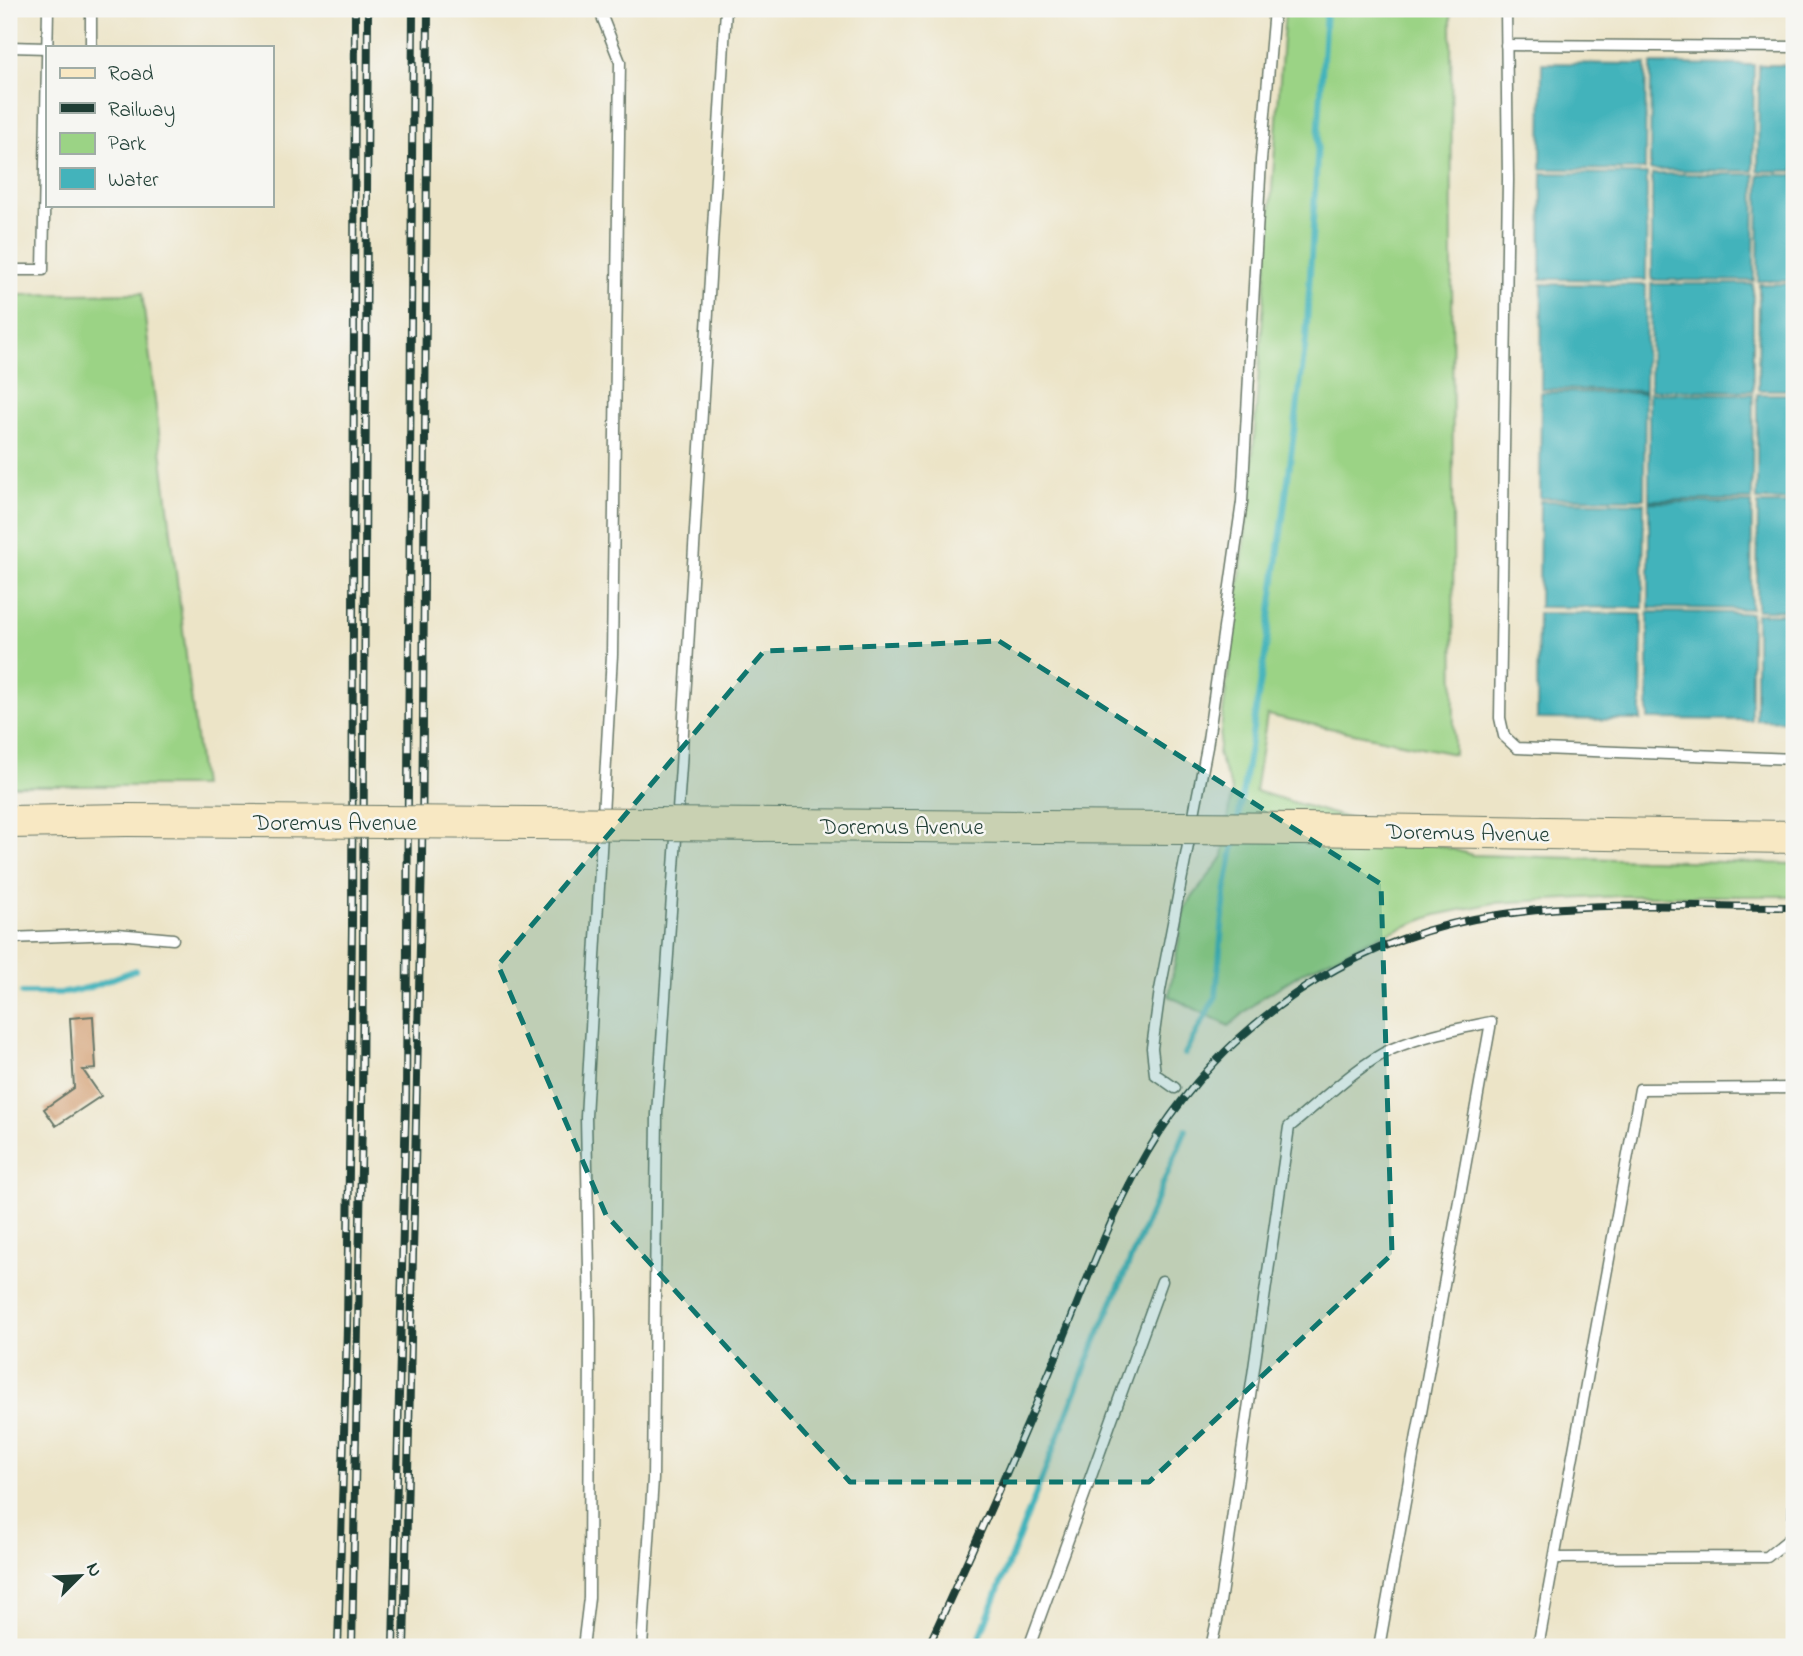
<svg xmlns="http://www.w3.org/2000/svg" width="1803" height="1656" font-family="'Indie Flower',sans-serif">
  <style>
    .green { fill: #9bd385; stroke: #5d885c; stroke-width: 2 }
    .water { fill: #43b3bb; stroke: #317878; stroke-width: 2 }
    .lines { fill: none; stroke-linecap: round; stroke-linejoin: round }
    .stream { stroke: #43b3bb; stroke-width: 6 }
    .building { fill: #d09768 }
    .lane-casing { stroke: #677767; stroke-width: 13 }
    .secondary-casing { stroke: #677767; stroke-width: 34 }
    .lane { stroke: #fff; stroke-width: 10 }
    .secondary { stroke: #f8e8c3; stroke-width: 32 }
    .rail-casing { stroke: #1f3d34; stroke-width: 8 }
    .rail { stroke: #f6f6f2; stroke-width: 5; stroke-dasharray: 16; stroke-linecap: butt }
    .secondary-bridge-casing { stroke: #677767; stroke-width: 34; stroke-linecap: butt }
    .secondary-bridge { stroke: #f8e8c3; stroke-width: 32 }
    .marked { fill: #0f766e; fill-opacity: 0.2; stroke: #0f766e; stroke-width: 5; stroke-dasharray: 14 9; stroke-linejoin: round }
    .labels { text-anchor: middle; stroke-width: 5; stroke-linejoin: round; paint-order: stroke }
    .street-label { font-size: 23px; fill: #1f3d34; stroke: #f6f6f2 }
  </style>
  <rect width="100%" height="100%" fill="#f6f6f2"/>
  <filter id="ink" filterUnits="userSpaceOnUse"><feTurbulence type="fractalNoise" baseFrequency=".0143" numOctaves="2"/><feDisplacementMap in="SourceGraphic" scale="14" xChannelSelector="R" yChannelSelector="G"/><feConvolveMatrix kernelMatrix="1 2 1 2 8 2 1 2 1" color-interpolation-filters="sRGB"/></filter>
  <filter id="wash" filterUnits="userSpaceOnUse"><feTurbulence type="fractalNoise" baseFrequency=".00686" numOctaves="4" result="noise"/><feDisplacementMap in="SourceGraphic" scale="28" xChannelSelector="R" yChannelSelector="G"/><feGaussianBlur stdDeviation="1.57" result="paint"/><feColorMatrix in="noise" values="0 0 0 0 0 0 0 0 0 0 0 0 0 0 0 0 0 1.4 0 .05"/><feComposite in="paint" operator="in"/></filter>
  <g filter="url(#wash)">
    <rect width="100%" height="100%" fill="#ece4c7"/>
    <g class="green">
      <path d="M 1285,9 L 1451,9 L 1454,754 L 1267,715 L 1255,791 L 1472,855 L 1794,864 L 1794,896 L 1619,896 L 1494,903 L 1436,915 L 1377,937 L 1303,972 L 1260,999 L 1229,1026 L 1169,996 L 1185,907 L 1223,857 L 1232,790 L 1218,754 L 1250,494 Z"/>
      <path d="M 142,293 L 202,786 L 9,786 L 9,295 Z"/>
    </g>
    <g class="water">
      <path d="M 1542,63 L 1646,64 L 1645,170 L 1541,169 Z"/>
      <path d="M 1651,64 L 1754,65 L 1753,171 L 1650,170 Z"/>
      <path d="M 1759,65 L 1794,65 L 1794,171 L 1758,171 Z"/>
      <path d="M 1542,173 L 1647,174 L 1646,280 L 1541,279 Z"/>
      <path d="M 1652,174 L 1755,174 L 1754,281 L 1652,280 Z"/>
      <path d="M 1759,174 L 1794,175 L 1794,281 L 1758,281 Z"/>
      <path d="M 1542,284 L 1646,285 L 1645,391 L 1541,389 Z"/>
      <path d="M 1651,284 L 1753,284 L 1753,391 L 1650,390 Z"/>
      <path d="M 1759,284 L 1794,284 L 1794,390 L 1758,390 Z"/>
      <path d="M 1541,392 L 1645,393 L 1644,499 L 1540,498 Z"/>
      <path d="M 1649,393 L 1753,394 L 1752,500 L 1649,500 Z"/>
      <path d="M 1757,394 L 1794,394 L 1794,501 L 1757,500 Z"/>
      <path d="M 1540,501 L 1644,503 L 1643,608 L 1539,607 Z"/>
      <path d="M 1649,502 L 1752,503 L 1751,609 L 1649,608 Z"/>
      <path d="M 1758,504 L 1794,504 L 1794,611 L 1757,610 Z"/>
      <path d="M 1648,612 L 1751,613 L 1751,720 L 1648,719 Z"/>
      <path d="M 1538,613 L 1642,614 L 1641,720 L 1537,719 Z"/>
      <path d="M 1756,614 L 1794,614 L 1794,721 L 1756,720 Z"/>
    </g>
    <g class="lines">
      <g class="stream">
        <path d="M 1238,820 L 1266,649 L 1306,340 L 1326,9"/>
        <path d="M 22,993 L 65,993 L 91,987 L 135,970"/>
        <path d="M 1185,1054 L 1216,996 L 1225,893 L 1235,838"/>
        <path d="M 976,1647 L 1096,1340 L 1186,1130"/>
      </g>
    </g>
    <g id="blocks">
      <path class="building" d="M 93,1016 L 96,1069 L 83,1070 L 101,1096 L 56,1126 L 44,1109 L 74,1088 L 70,1018 Z"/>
    </g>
  </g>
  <g filter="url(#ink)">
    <use href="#blocks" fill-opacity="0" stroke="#677767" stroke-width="2"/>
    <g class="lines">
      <defs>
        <g id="lane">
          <path d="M 1506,9 L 1508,180 L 1500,718 L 1504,736 L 1517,748 L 1794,759"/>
          <path d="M 1506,45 L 1794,47"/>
          <path d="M 9,47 L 47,48"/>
          <path d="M 91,47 L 91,9"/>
          <path d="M 9,270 L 43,270 L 48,9"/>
          <path d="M 9,938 L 117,934 L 173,939"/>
          <path d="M 1175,1088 L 1155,1074 L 1152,1048 L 1160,990 L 1207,747 L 1242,502 L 1261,160 L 1274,9"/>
          <path d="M 1555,1558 L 1767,1557 L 1793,1536 L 1794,1504"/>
          <path d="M 583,1647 L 589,1598 L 590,1321 L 586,1117 L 612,655 L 620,62 L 599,9"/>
          <path d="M 642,1647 L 653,1479 L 657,1114 L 681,766 L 726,9"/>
          <path d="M 1029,1647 L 1162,1281"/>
          <path d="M 1211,1647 L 1218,1616 L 1289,1127 C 1318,1104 1360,1063 1392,1049 C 1424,1035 1458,1029 1491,1022 L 1379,1647"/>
          <path d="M 1538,1647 L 1640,1089 L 1794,1088"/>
        </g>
        <g id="secondary">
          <path d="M 9,822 L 127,820"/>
          <path d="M 1300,829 L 1794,837"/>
        </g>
      </defs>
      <use href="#lane" class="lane-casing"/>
      <use href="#secondary" class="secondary-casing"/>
      <use href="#lane" class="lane"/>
      <use href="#secondary" class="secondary"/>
      <defs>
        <g id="rail">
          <path d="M 338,1647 L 347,1327 L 352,928 L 355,9"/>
          <path d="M 352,1647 L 362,1115 L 368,9"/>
          <path d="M 393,1647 L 406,1100 L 413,9"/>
          <path d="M 404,1647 L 422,859 L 428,9"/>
          <path d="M 928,1647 C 970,1556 1011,1464 1050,1371 C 1083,1292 1112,1206 1159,1133 C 1232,1022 1344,945 1474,919 C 1578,899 1689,907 1794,907"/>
        </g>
      </defs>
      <use href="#rail" class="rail-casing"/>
      <use href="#rail" class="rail"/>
      <defs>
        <path id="secondary-bridge" d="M 127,820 L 1300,829"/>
      </defs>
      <use href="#secondary-bridge" class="secondary-bridge-casing"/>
      <use href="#secondary-bridge" class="secondary-bridge"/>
    </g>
  </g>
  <path class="marked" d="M 999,641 L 1381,884 L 1392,1254 L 1149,1482 L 850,1482 L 606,1215 L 498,965 L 764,651 Z"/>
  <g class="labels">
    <g class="street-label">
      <text x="335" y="830">Doremus Avenue</text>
      <text x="902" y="834">Doremus Avenue</text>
      <text transform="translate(1468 832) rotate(1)" y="8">Doremus Avenue</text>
    </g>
  </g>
  <rect width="1803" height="1656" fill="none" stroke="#f6f6f2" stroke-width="35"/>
  <rect x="46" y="46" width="228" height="161" fill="#f6f6f2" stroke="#a0aca6" stroke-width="2"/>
  <rect x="60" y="68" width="35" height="10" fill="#f8e8c3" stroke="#a0aca6" stroke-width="2"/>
  <text x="108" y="80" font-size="21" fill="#1f3d34">Road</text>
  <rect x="60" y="103" width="35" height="10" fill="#1f3d34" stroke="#a0aca6" stroke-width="2"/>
  <text x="108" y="116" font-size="21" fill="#1f3d34">Railway</text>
  <rect x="60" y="133" width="35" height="21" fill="#9bd385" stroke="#a0aca6" stroke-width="2"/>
  <text x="108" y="150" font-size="21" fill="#1f3d34">Park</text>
  <rect x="60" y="168" width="35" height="21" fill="#43b3bb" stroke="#a0aca6" stroke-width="2"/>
  <text x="108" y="186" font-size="21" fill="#1f3d34">Water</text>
  <g transform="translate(80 1576) rotate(66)" stroke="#f6f6f2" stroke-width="5" paint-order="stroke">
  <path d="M0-5L12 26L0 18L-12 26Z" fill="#1f3d34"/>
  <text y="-10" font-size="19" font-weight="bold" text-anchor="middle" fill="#1f3d34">N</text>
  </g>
</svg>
